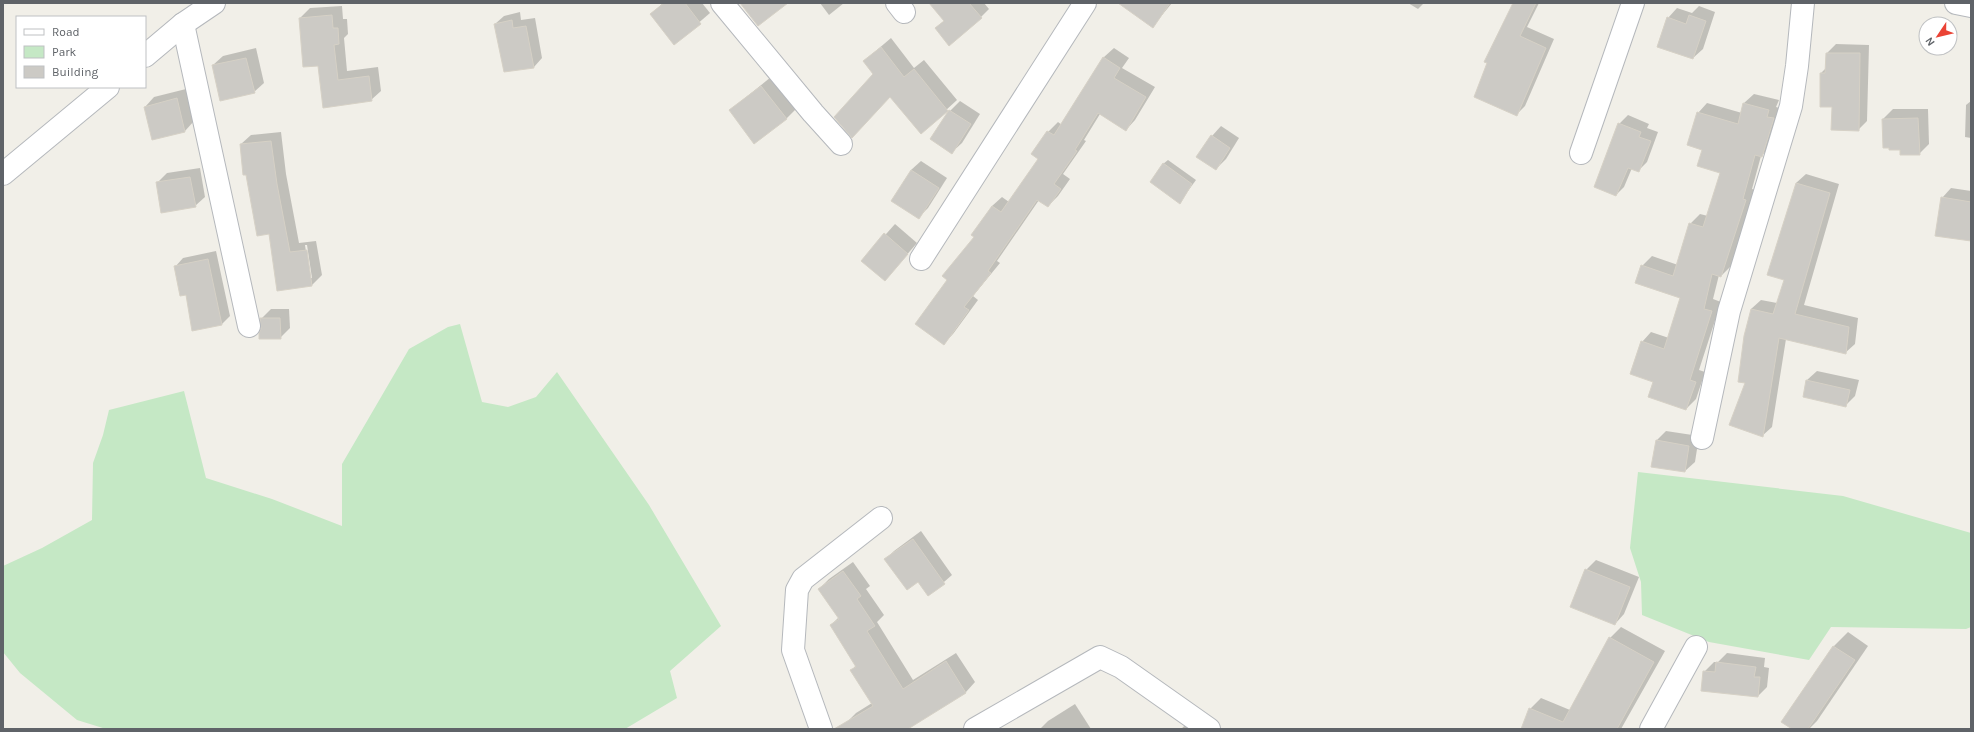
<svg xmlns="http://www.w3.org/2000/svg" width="1974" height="732" font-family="Karla,sans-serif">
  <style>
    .green { fill: #c5e8c5 }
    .shadow { fill: #0003; fill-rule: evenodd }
    .building { fill: #cccac5; stroke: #d6d1c6 }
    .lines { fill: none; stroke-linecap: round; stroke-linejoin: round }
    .minor-casing { stroke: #b5b8bc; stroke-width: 24 }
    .minor { stroke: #fff; stroke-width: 22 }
  </style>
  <rect width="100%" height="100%" fill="#f1efe8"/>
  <g class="green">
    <path d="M 460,324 L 482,402 L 508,407 L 536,397 L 557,372 L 649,505 L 721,626 L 670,671 L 677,698 L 625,729 L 106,729 L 77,720 L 20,673 L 3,652 L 3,566 L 42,548 L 92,520 L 93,463 L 103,435 L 109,410 L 184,391 L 206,478 L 272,499 L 342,526 L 342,464 L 409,349 L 448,327 Z"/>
    <path d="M 1638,472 L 1843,496 L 1971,533 L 1971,627 L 1966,629 L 1831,627 L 1809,660 L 1709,642 L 1642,615 L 1641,582 L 1630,548 Z"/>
  </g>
  <g class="shadow">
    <path d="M 663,3 L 702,3 L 710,13 L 674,44 L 651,14 Z"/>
    <path d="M 820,3 L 844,3 L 829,15 Z"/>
    <path d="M 940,3 L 984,3 L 989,9 L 981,17 L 936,28 L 945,20 Z"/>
    <path d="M 1119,3 L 1172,3 L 1153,26 Z"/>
    <path d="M 1408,3 L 1424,3 L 1418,9 Z"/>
    <path d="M 1513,3 L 1539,3 L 1527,27 L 1554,39 L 1525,106 L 1516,115 Z"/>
    <path d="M 342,6 L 343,19 L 347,19 L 348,34 L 344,38 L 347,71 L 378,67 L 381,91 L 371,100 L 324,106 L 319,65 L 300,18 L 310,8 Z"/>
    <path d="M 1699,6 L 1715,12 L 1703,49 L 1693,58 L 1668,18 L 1677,8 L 1692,13 Z"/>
    <path d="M 520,12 L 521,20 L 535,18 L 542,58 L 534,67 L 504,71 L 495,24 L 504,16 Z"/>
    <path d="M 891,38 L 914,68 L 924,60 L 957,100 L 921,133 L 864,61 Z"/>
    <path d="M 1836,44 L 1869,45 L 1867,121 L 1858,130 L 1833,106 L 1821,73 L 1826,68 L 1827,53 Z"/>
    <path d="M 256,48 L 264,83 L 254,92 L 213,65 L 223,56 Z"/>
    <path d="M 1114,48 L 1129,58 L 1122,68 L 1155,87 L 1135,120 L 1126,130 L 1100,114 L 1084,140 L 1086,141 L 1063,174 L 1070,179 L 1058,196 L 1048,206 L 1039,200 L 997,261 L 1000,263 L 973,296 L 978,300 L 953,334 L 943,344 L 949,280 L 975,236 L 973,235 L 992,206 L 1002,197 L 1009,202 L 1039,159 L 1033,154 L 1048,132 L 1058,122 L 1062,125 L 1104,57 Z"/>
    <path d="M 771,77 L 796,109 L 786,119 L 730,110 Z"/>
    <path d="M 186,89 L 194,121 L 185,131 L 145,107 L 154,97 Z"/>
    <path d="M 1754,94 L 1779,100 L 1776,107 L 1783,109 L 1772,146 L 1761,156 L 1752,189 L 1755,190 L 1731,266 L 1721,276 L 1719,275 L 1713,299 L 1721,302 L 1699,370 L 1705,372 L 1696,399 L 1686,409 L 1654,382 L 1642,342 L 1651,332 L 1669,338 L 1682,297 L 1642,266 L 1652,256 L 1678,265 L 1690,224 L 1700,214 L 1708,216 L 1722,172 L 1703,149 L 1698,113 L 1707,103 L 1742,113 L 1744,103 Z"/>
    <path d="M 960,101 L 980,114 L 962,143 L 952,152 L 932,139 L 950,111 Z"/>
    <path d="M 1971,101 L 1971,138 L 1965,137 L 1966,105 Z"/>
    <path d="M 1893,109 L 1928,109 L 1929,144 L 1919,154 L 1901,149 L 1883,119 Z"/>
    <path d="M 1628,115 L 1649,124 L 1647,128 L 1658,132 L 1647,162 L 1638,171 L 1632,168 L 1624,187 L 1616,195 L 1619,124 Z"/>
    <path d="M 1221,126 L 1239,138 L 1226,159 L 1216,169 L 1212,136 Z"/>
    <path d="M 281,132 L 286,174 L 299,243 L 316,241 L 322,275 L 312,285 L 278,290 L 270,233 L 241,144 L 251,135 ZM 305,245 L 307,245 L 312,278 L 310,278 Z"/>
    <path d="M 1168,160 L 1196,180 L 1180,202 L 1163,164 Z"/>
    <path d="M 921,161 L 947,178 L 928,208 L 918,218 L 911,170 Z"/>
    <path d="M 200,168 L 205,197 L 195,206 L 157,183 L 167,173 Z"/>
    <path d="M 1806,174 L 1839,184 L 1804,305 L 1858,318 L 1855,344 L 1845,353 L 1786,339 L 1772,427 L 1762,436 L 1746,383 L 1751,309 L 1761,300 L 1777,303 L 1785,279 L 1796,183 Z"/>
    <path d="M 1951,188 L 1971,191 L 1971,240 L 1942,198 Z"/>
    <path d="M 895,224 L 917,243 L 885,280 L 862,261 Z"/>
    <path d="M 216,251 L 230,316 L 222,324 L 193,330 L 186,294 L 175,267 L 183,258 Z"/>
    <path d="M 271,309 L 289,309 L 290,328 L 280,338 L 261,319 Z"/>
    <path d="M 1817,371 L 1859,380 L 1855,396 L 1845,406 L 1807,380 Z"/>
    <path d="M 1666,431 L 1699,436 L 1695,462 L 1685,471 L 1657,440 Z"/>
    <path d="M 921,531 L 952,575 L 929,595 L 918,581 L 886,559 L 894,551 Z"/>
    <path d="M 1596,560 L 1639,577 L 1624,614 L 1615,624 L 1586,570 Z"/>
    <path d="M 853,562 L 870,586 L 866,589 L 884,615 L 877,622 L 913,680 L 956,653 L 975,682 L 966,692 L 905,729 L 850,729 L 846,723 L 856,713 L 872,703 L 852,670 L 856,665 L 831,625 L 839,617 L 819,589 L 829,579 Z"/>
    <path d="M 1621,627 L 1665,651 L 1621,729 L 1525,729 L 1530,709 L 1541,698 L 1570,710 L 1610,638 Z"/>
    <path d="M 1848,632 L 1868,646 L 1817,721 L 1809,729 L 1793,729 L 1782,722 L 1834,646 Z"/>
    <path d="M 1727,653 L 1765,658 L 1764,667 L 1769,668 L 1767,687 L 1758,696 L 1704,672 L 1714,662 L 1718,662 Z"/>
    <path d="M 1075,704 L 1091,729 L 1040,729 L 1048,721 Z"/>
    <path d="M 1192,719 L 1200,729 L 1181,729 Z"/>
  </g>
  <g class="building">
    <path d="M 664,3 L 685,3 L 701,24 L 674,45 L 650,14 Z"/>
    <path d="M 740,3 L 788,3 L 758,26 Z"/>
    <path d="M 929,3 L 969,3 L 982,18 L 949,46 L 935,28 L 944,21 Z"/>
    <path d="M 1118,3 L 1170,3 L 1153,28 Z"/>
    <path d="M 1513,3 L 1536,3 L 1520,36 L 1546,48 L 1517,116 L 1474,97 L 1487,63 L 1484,62 Z"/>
    <path d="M 332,15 L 333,28 L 338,28 L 339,44 L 334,45 L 338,80 L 369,76 L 372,101 L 323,108 L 318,66 L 303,67 L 299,18 Z"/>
    <path d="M 1689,15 L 1706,21 L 1693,59 L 1657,47 L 1667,17 L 1686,24 Z"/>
    <path d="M 512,20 L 513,28 L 526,26 L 534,68 L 504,72 L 494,24 Z"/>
    <path d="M 881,47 L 904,77 L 914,69 L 948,111 L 921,134 L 890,97 L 852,138 L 834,117 L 873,74 L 863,61 Z"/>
    <path d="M 1826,53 L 1860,53 L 1859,131 L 1831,130 L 1832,107 L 1820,107 L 1820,73 L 1825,73 Z"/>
    <path d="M 1103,57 L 1120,68 L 1114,78 L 1146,97 L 1126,131 L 1098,113 L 1075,150 L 1077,151 L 1054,184 L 1061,189 L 1048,207 L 1037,200 L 988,271 L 991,273 L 964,307 L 969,310 L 944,345 L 915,324 L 947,280 L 942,276 L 974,237 L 971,235 L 992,206 L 1001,212 L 1038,159 L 1031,154 L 1047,131 L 1054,135 Z"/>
    <path d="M 246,58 L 255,93 L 220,101 L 212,65 Z"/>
    <path d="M 761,86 L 787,119 L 754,144 L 729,110 Z"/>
    <path d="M 177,98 L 185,132 L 152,140 L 144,107 Z"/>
    <path d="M 1743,103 L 1769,110 L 1767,117 L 1774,118 L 1762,157 L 1755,155 L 1743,199 L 1746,200 L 1721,277 L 1712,274 L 1704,309 L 1712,311 L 1690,380 L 1696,382 L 1686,410 L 1648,397 L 1653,382 L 1630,374 L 1641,341 L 1664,349 L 1680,298 L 1635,283 L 1641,265 L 1673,276 L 1689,223 L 1703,227 L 1720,173 L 1697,166 L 1702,150 L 1687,145 L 1697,112 L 1738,124 Z"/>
    <path d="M 949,110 L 971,124 L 952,154 L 930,139 Z"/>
    <path d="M 1918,118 L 1920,155 L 1900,155 L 1900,150 L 1889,150 L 1889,148 L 1883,148 L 1882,119 Z"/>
    <path d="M 1618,123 L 1641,132 L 1639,137 L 1651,141 L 1639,172 L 1628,168 L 1616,196 L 1594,187 Z"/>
    <path d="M 1211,135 L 1230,148 L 1216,170 L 1196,157 Z"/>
    <path d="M 271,141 L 277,184 L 290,252 L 307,250 L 312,286 L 277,291 L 269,234 L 257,236 L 246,175 L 243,175 L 240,144 Z"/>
    <path d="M 1163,163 L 1192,184 L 1180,204 L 1150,182 Z"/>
    <path d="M 911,170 L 939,188 L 919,219 L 891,201 Z"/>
    <path d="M 190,177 L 196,207 L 161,213 L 156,182 Z"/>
    <path d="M 1796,183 L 1830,193 L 1795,314 L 1849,327 L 1846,354 L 1779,338 L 1763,437 L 1729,425 L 1745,383 L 1738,382 L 1744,336 L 1751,309 L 1773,314 L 1784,280 L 1767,275 Z"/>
    <path d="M 1941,197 L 1971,202 L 1971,241 L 1935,236 Z"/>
    <path d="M 884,233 L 908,254 L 885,281 L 861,261 Z"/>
    <path d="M 208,259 L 222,325 L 192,331 L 186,295 L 180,296 L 174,266 Z"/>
    <path d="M 260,318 L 280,318 L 281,339 L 259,339 L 259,333 L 261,329 Z"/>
    <path d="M 1806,380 L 1850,390 L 1846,407 L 1803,397 Z"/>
    <path d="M 1656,440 L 1689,446 L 1685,472 L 1651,467 Z"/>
    <path d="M 913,539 L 945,584 L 928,596 L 918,582 L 907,590 L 884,559 Z"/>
    <path d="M 1585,569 L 1630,587 L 1615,625 L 1570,607 Z"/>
    <path d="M 843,571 L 861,596 L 857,599 L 875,626 L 867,631 L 903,689 L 946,661 L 966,693 L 908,729 L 834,729 L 873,706 L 850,670 L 856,667 L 830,625 L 839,619 L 818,589 Z"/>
    <path d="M 1609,637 L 1654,662 L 1617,729 L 1521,729 L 1529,708 L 1563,722 Z"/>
    <path d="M 1833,646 L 1855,660 L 1808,729 L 1792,729 L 1781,722 Z"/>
    <path d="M 1716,662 L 1756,667 L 1754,677 L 1760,677 L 1758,697 L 1701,691 L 1703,671 L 1715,672 Z"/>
  </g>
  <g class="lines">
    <defs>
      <g id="minor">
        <path d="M 722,3 L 813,113 L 841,144"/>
        <path d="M 897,3 L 904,12"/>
        <path d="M 1956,3 L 1971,6"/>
        <path d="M 183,24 L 249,326"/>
        <path d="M 145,56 L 183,24 L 214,3"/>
        <path d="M 1581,153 L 1633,3"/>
        <path d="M 3,174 L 108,87"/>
        <path d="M 921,259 L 1085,3"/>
        <path d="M 1702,438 L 1729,311 L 1791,106 L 1797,66 L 1803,3"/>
        <path d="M 821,729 L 793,650 L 797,590 L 803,579 L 881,518"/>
        <path d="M 975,729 L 1100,657 L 1121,667 L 1209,729"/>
        <path d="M 1651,729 L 1696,647"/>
      </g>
    </defs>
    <use href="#minor" class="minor-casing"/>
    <use href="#minor" class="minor"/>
  </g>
  <rect width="1974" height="732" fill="none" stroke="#5f6368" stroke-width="8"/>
  <rect x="16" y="16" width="130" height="72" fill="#ffffff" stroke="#bfc1c3"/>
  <rect x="24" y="29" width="20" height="6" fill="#ffffff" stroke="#bfc1c3"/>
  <text x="52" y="36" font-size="12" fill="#5f6368">Road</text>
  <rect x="24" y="46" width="20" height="12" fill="#c5e8c5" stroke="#bfc1c3"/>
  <text x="52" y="56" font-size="12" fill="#5f6368">Park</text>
  <rect x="24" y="66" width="20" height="12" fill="#cccac5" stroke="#bfc1c3"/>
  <text x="52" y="76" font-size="12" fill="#5f6368">Building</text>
  <g transform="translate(1938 36) rotate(235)"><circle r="19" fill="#ffffff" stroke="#bfc1c3"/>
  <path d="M0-3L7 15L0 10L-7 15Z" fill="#ea4335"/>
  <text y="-6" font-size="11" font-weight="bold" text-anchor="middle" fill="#5f6368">N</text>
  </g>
</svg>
